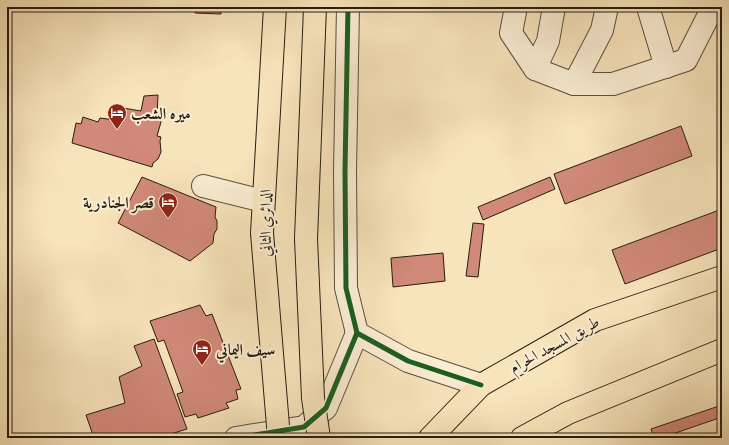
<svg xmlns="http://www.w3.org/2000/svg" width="729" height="445" font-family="'IM FELL Great Primer',Amiri,serif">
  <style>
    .building { fill: #d18979; stroke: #261d12 }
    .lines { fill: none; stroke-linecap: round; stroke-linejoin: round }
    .minor-casing { stroke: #5a4f3c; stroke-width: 24 }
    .major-casing { stroke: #261d12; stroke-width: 24 }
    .highway-casing { stroke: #261d12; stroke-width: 24 }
    .minor { stroke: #faedd3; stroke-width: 22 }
    .major { stroke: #f8e4bb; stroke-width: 22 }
    .highway { stroke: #f8e4bb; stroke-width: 22 }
    .highway-bridge-casing { stroke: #261d12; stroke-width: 24; stroke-linecap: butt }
    .highway-bridge { stroke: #f8e4bb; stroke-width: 22 }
    .cycleway-casing { stroke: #faedd3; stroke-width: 8 }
    .cycleway { stroke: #1b5e20; stroke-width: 5 }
    .labels { text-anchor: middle; stroke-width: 4; stroke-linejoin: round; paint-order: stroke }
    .poi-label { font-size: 16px; font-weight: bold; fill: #261d12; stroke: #faedd3; text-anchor: start }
    .street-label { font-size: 16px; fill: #261d12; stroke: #faedd3 }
  </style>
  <rect width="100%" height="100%" fill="#f8e4bb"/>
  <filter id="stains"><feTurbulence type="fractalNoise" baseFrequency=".005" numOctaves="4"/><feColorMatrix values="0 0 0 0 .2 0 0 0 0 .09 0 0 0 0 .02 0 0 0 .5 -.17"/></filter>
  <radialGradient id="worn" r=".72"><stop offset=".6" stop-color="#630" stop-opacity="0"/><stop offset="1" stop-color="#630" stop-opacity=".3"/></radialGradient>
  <g class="building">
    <path d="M 196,7 L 221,7 L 221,14 L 195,13 Z"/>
    <path d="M 158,95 L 157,117 L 161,122 L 157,136 L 161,137 L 160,141 L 161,152 L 158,159 L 153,163 L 152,167 L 72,143 L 76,123 L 81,124 L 83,117 L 98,122 L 100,118 L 115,120 L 123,108 L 141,111 L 144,96 Z"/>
    <path d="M 681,126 L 692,156 L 565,204 L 554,174 Z"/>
    <path d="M 142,177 L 216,207 L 215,217 L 217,221 L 217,229 L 214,234 L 213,243 L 190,261 L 118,223 Z"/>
    <path d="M 550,177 L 555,189 L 483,220 L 478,207 Z"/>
    <path d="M 722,209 L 722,248 L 625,284 L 612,250 Z"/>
    <path d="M 473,223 L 484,224 L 478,277 L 466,276 Z"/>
    <path d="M 443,253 L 445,281 L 393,287 L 391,258 Z"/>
    <path d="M 200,305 L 206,316 L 212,314 L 241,389 L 236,390 L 238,399 L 226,403 L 229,408 L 198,418 L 196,414 L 185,417 L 177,394 L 183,392 L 164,340 L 158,342 L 150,321 Z"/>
    <path d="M 154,339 L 187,429 L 158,438 L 94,438 L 86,415 L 125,403 L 119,377 L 142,366 L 134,346 Z"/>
    <path d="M 722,405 L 722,417 L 661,438 L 654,438 L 651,429 Z"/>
  </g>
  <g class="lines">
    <defs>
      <g id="minor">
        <path d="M 348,7 L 345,171 L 346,288 L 357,333 L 408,361 L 481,385"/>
        <path d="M 516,7 L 511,33 L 535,69 L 574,84 L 613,84 L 686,60 L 713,7"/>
        <path d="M 648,7 L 666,67"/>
        <path d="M 535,69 L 548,41 L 554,7"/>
        <path d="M 574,84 L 602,30 L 607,7"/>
        <path d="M 203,186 L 263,201"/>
        <path d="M 236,438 L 304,427 L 326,408 L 357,333"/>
      </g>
      <g id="major">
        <path d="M 430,438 L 481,385 L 595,320 L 722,277"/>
        <path d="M 522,438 L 568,413 L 722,350"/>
      </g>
      <g id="highway">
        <path d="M 262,233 L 275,7"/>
        <path d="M 306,239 L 315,7"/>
      </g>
    </defs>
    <use href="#minor" class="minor-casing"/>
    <use href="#major" class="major-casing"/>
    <use href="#highway" class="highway-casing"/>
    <use href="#minor" class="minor"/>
    <use href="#major" class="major"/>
    <use href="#highway" class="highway"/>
    <defs>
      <g id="highway-bridge">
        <path d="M 262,233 L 279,438"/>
        <path d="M 306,239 L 313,398 L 319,438"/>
      </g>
    </defs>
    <use href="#highway-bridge" class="highway-bridge-casing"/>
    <use href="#highway-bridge" class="highway-bridge"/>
    <defs>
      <g id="cycleway">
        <path d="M 348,7 L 345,171 L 346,288 L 357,333 L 408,361 L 481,385"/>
        <path d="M 236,438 L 304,427 L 326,408 L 357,333"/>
      </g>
    </defs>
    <use href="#cycleway" class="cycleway-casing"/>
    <use href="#cycleway" class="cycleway"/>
  </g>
  <defs>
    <symbol id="hotel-pin" viewBox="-11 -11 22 30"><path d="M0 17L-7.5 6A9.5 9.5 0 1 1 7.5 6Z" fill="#8f2418" stroke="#faedd3"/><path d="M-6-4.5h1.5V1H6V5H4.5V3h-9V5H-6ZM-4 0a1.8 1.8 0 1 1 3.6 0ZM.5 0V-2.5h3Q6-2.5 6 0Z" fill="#fff"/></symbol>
  </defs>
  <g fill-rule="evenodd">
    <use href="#hotel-pin" x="106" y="102" width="22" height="30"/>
    <use href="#hotel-pin" x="157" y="191" width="22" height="30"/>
    <use href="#hotel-pin" x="191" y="338" width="22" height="30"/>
  </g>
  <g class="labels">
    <g class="poi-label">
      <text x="131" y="119">ميره الشعب</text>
      <text x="154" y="208" text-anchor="end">قصر الجنادرية</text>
      <text x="216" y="355">سيف اليماني</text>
    </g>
    <g class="street-label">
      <text transform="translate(265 223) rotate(-90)" y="6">الدائري الثاني</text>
      <text transform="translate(554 344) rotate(-29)" y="6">طريق المسجد الحرام</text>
    </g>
  </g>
  <rect width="729" height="445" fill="none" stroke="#f8e4bb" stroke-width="24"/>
  <rect x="8" y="8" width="713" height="429" fill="none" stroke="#261d12" stroke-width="2"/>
  <rect x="12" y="12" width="705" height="421" fill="none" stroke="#261d12"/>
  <rect width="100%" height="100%" filter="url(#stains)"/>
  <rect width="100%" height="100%" fill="url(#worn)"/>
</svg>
